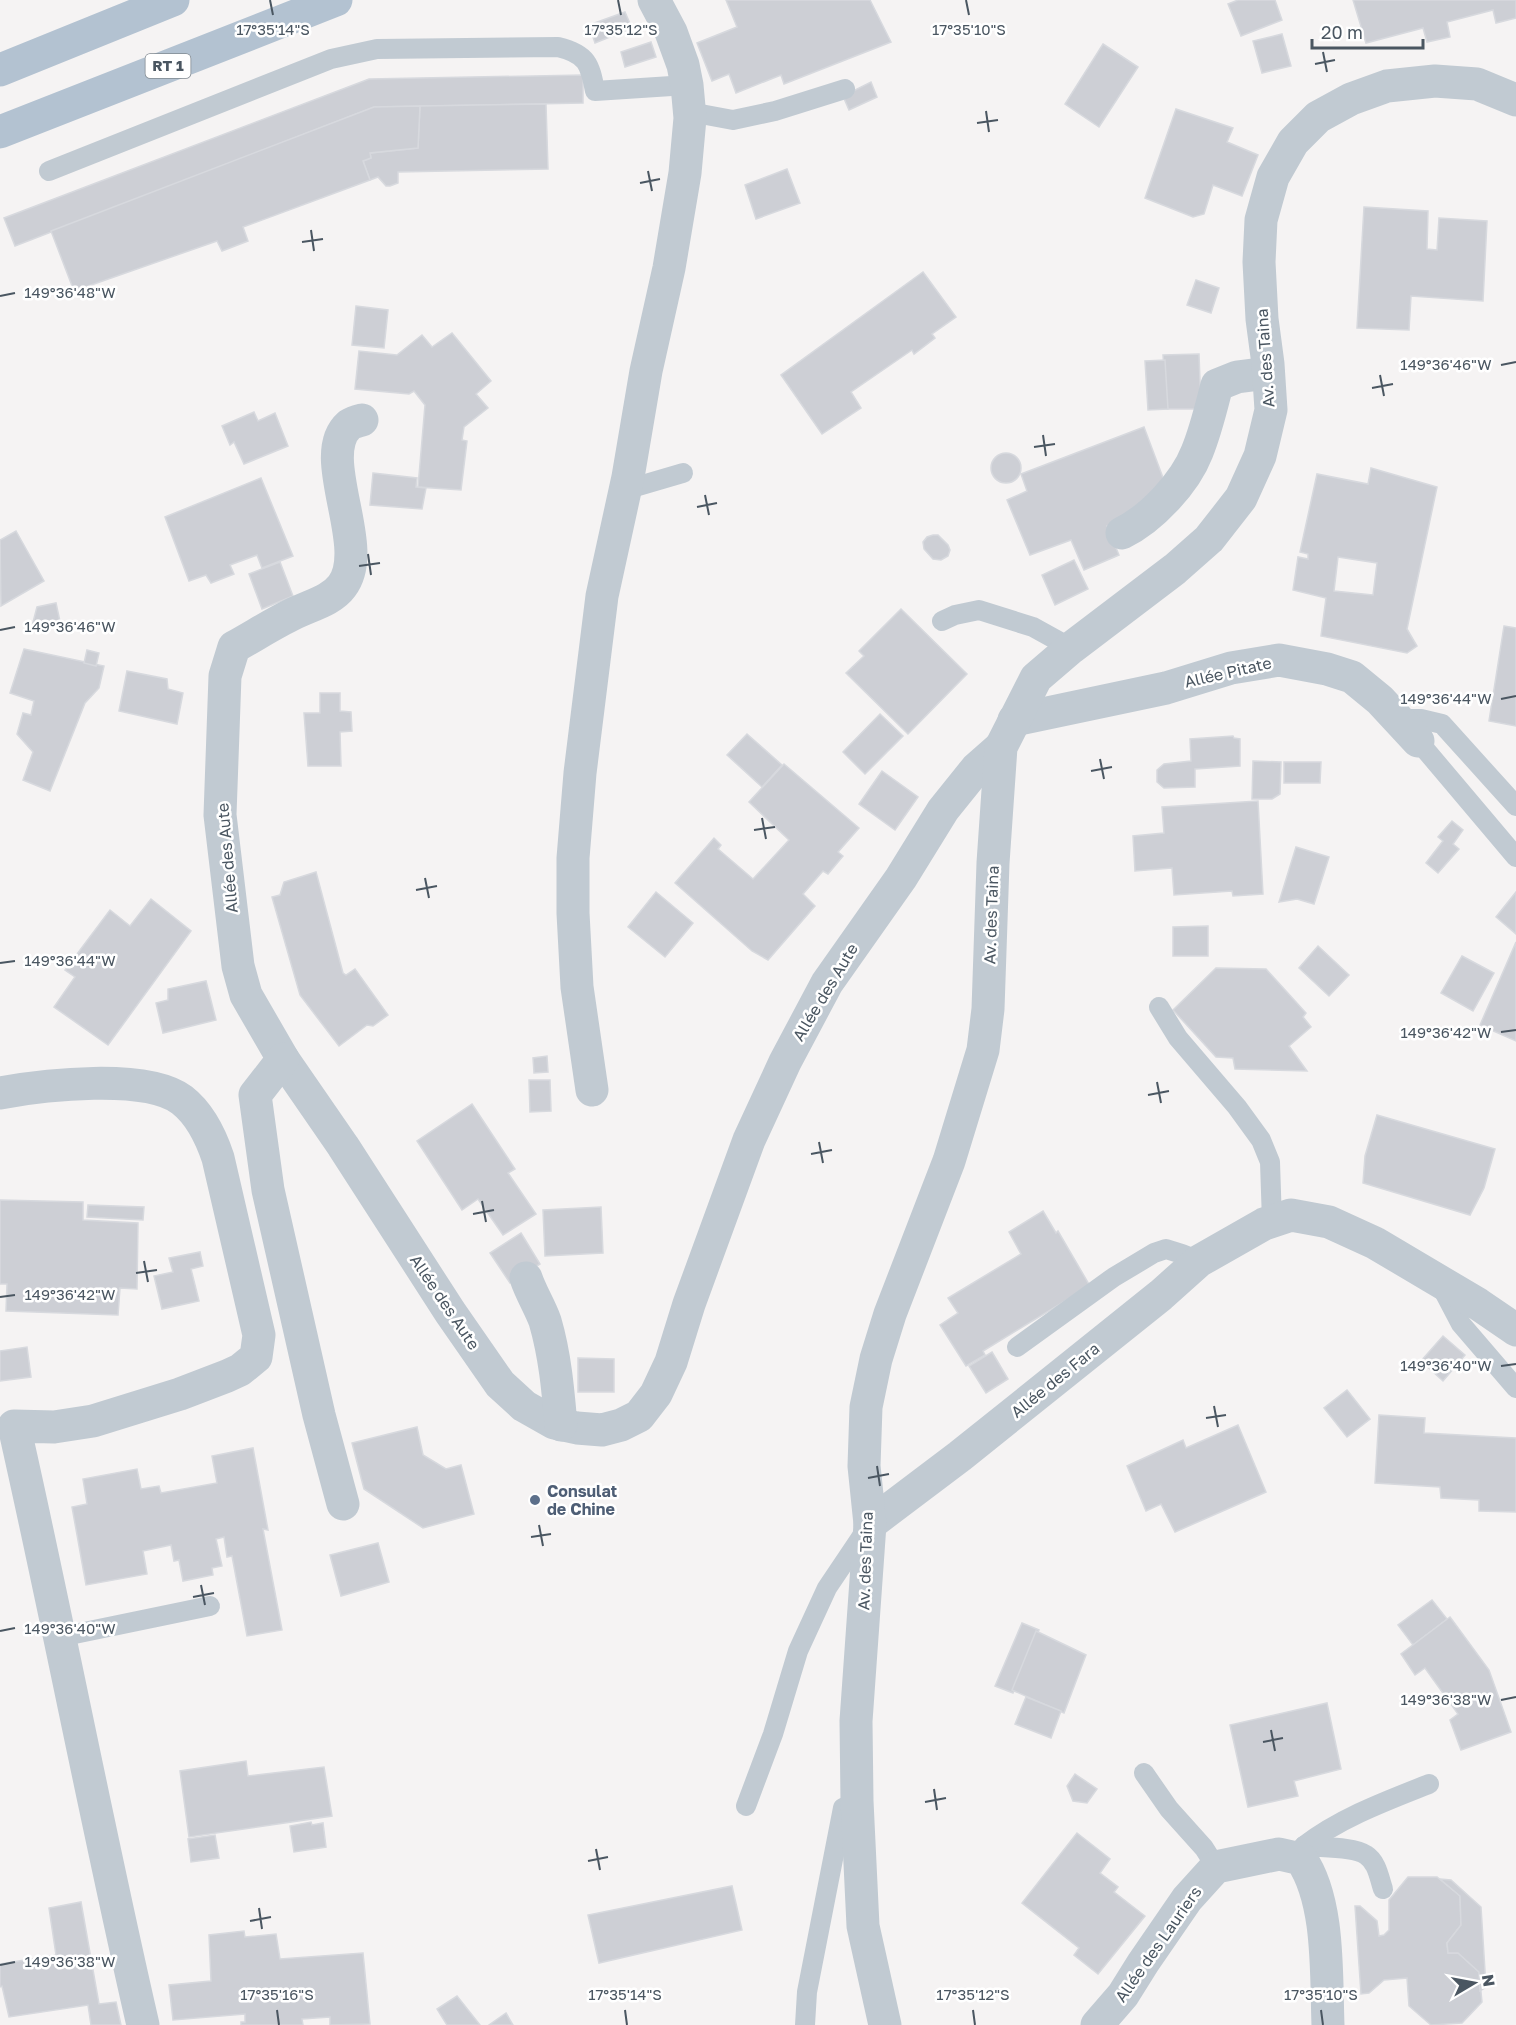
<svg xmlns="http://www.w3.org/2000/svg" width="1516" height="2025" font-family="'Golos Text',sans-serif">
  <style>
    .building { fill: #cdcfd5; stroke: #d7d9de; stroke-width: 1.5; fill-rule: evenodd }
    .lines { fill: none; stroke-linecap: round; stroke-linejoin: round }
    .lane { stroke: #c1cad2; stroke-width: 20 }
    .street { stroke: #c1cad2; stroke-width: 33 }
    .primary { stroke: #b3c2d1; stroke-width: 33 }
    .ticks { fill: none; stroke: #4a5661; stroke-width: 2 }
    .service-dot { fill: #5c6f8a; stroke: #fff; stroke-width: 2 }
    .labels { text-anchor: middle; stroke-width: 5; stroke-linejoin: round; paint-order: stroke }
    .shield { fill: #fff; stroke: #808990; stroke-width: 1.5 }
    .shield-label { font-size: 15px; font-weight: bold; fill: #4a5661 }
    .street-label { font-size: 16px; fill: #4a5661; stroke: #fff }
    .service-label { font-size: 16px; font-weight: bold; fill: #4e5e75; stroke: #fff; text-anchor: start }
    .ticks-label { font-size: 15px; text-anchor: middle; fill: #4a5661; stroke: #fff; stroke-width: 5; stroke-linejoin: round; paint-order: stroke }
  </style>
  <rect width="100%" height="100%" fill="#f5f3f3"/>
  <g class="building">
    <path d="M 726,0 L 870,0 L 891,42 L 784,84 L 781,75 L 736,93 L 729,74 L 712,81 L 697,43 L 737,27 Z"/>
    <path d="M 1238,0 L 1275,0 L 1282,20 L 1241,36 L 1228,4 Z"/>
    <path d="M 1353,0 L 1516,0 L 1516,18 L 1496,23 L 1493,10 L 1447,22 L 1450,37 L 1427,42 L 1423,28 L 1366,43 Z"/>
    <path d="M 625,12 L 632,28 L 595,43 L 589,25 Z"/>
    <path d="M 1282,34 L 1291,66 L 1262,73 L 1253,41 Z"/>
    <path d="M 651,42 L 656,57 L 625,67 L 621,52 Z"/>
    <path d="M 1103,44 L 1138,67 L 1099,127 L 1065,104 Z"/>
    <path d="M 583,75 L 583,103 L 374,107 L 15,246 L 4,218 L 369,79 Z"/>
    <path d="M 871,82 L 877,97 L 849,110 L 843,96 Z"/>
    <path d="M 546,104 L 548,169 L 398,172 L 398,183 L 390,186 L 386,186 L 378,177 L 370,180 L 363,161 L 371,158 L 370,153 L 418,148 L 420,106 Z"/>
    <path d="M 420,106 L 418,148 L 370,153 L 371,158 L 363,161 L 370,180 L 243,227 L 248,241 L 222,251 L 217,241 L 74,291 L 51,231 L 374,107 Z"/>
    <path d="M 1176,109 L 1233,128 L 1227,142 L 1258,155 L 1242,196 L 1213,185 L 1204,214 L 1193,217 L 1145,198 Z"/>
    <path d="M 787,169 L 800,203 L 756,219 L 745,185 Z"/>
    <path d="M 1364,207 L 1428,211 L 1427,249 L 1437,250 L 1439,218 L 1487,221 L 1483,301 L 1411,296 L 1409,330 L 1357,328 Z"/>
    <path d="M 923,272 L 956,317 L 932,334 L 935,338 L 914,354 L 912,350 L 851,392 L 861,408 L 822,434 L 781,375 Z"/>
    <path d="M 1196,280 L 1219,288 L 1211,313 L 1187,305 Z"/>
    <path d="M 356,306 L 388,310 L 384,348 L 352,345 Z"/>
    <path d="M 452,333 L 491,381 L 476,394 L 488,408 L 464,427 L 462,440 L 467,441 L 461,490 L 418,487 L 425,405 L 414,391 L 409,394 L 355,389 L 359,351 L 397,355 L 422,335 L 432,347 Z"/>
    <path d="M 1199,354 L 1201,409 L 1167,409 L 1163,355 Z"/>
    <path d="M 1165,360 L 1168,409 L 1148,410 L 1145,361 Z"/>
    <path d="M 254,412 L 258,421 L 275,413 L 288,446 L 244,464 L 234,442 L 230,445 L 222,426 Z"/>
    <path d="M 1144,427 L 1168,491 L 1148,508 L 1107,526 L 1119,555 L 1084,570 L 1071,540 L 1030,555 L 1007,500 L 1027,491 L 1021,474 Z"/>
    <circle cx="1006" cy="468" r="15"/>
    <path d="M 1371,468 L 1437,487 L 1407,629 L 1417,646 L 1407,653 L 1321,636 L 1326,598 L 1293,590 L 1298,557 L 1308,559 L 1308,554 L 1300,552 L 1317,474 L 1368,484 ZM 1338,557 L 1377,563 L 1373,595 L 1334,591 Z"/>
    <path d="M 373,473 L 417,478 L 416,487 L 426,488 L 422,509 L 370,505 Z"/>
    <path d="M 261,478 L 293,556 L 262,568 L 257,555 L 230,565 L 234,574 L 211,583 L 206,575 L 189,581 L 165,517 Z"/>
    <path d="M 16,531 L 44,581 L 1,606 L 0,540 Z"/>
    <path d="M 933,535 L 938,535 L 948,545 L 950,550 L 948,556 L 941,560 L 933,559 L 924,549 L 923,542 L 927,537 Z"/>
    <path d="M 1074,560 L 1088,589 L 1055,605 L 1042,575 Z"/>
    <path d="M 280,562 L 293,596 L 262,609 L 249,574 Z"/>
    <path d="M 56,603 L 61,626 L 32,626 L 37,607 Z"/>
    <path d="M 901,609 L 967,674 L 908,734 L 846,673 L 864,656 L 859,651 Z"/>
    <path d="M 1504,626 L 1516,628 L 1516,726 L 1489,721 Z"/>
    <path d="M 24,649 L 104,666 L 99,688 L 85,703 L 50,791 L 23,780 L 33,752 L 17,734 L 23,713 L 31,715 L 34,701 L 10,693 Z"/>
    <path d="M 87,650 L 99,653 L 96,666 L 84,663 Z"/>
    <path d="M 127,671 L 167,679 L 168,689 L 183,693 L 177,724 L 119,711 Z"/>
    <path d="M 320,693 L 340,693 L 340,711 L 351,712 L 352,731 L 340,732 L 341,766 L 308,766 L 304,713 L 320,713 Z"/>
    <path d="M 880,714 L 903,736 L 865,774 L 843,752 Z"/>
    <path d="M 747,734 L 782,765 L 762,787 L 727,755 Z"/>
    <path d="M 1233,736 L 1234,738 L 1240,739 L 1240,766 L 1195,769 L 1195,787 L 1164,788 L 1157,782 L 1157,770 L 1164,764 L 1191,761 L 1190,739 Z"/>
    <path d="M 1253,761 L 1281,762 L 1280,794 L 1272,799 L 1252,799 Z"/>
    <path d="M 1284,762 L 1321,762 L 1320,783 L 1284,783 Z"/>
    <path d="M 784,764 L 859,828 L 838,852 L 843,856 L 828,874 L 823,871 L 803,894 L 815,906 L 768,960 L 752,951 L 675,883 L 714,838 L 721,845 L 718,849 L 753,879 L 789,840 L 749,802 Z"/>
    <path d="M 882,771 L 918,797 L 895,830 L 859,804 Z"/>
    <path d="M 1258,801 L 1263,894 L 1233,896 L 1232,891 L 1174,895 L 1172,868 L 1135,871 L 1133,836 L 1164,833 L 1162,807 Z"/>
    <path d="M 1452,821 L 1463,830 L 1453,844 L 1459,849 L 1438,873 L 1426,863 L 1443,841 L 1438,837 Z"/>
    <path d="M 1296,847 L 1329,857 L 1314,904 L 1297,899 L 1279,902 Z"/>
    <path d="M 316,872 L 343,973 L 346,975 L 355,969 L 388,1015 L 373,1026 L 367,1025 L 339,1046 L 300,995 L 272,897 L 280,895 L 284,882 Z"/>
    <path d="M 656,892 L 693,923 L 665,957 L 628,927 Z"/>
    <path d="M 1516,892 L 1516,934 L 1496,917 Z"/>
    <path d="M 151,899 L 191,931 L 108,1045 L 54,1007 L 75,977 L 65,970 L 110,910 L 130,926 Z"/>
    <path d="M 1208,926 L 1208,956 L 1173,956 L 1173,927 Z"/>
    <path d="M 1516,942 L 1516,1041 L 1480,1025 Z"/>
    <path d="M 1318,946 L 1349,975 L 1329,996 L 1299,968 Z"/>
    <path d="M 1462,956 L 1494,973 L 1473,1011 L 1441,993 Z"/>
    <path d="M 1216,968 L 1266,969 L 1306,1013 L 1303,1017 L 1311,1027 L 1289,1046 L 1307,1071 L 1235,1069 L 1233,1058 L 1216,1057 L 1173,1010 Z"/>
    <path d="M 206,981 L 216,1020 L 163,1033 L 156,1003 L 168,1000 L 168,989 Z"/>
    <path d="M 547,1056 L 548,1072 L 534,1073 L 533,1058 Z"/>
    <path d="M 529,1080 L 550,1080 L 551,1111 L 530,1112 Z"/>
    <path d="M 472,1104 L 515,1169 L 508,1173 L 536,1214 L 503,1235 L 478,1199 L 462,1210 L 417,1141 Z"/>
    <path d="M 1377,1115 L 1495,1149 L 1484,1188 L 1470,1215 L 1363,1183 L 1365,1156 Z"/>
    <path d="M 0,1200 L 83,1202 L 83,1220 L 138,1223 L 137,1289 L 120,1288 L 118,1315 L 6,1311 L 7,1284 L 0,1284 Z"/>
    <path d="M 88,1205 L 144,1207 L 143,1220 L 87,1217 Z"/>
    <path d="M 601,1207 L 603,1253 L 545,1256 L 543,1210 Z"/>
    <path d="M 1043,1211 L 1056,1233 L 1058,1231 L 1090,1286 L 983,1351 L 985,1355 L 966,1366 L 940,1325 L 958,1313 L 948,1298 L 1021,1254 L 1009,1232 Z"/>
    <path d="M 521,1233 L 540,1264 L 510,1283 L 490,1253 Z"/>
    <path d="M 200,1252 L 203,1266 L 191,1269 L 199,1301 L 162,1309 L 154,1276 L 173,1272 L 169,1258 Z"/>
    <path d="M 1443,1336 L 1465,1355 L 1443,1381 L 1421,1361 Z"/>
    <path d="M 27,1347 L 31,1377 L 0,1381 L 0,1351 Z"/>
    <path d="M 992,1352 L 1008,1379 L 986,1393 L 969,1366 Z"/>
    <path d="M 578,1358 L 614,1359 L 614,1392 L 578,1392 Z"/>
    <path d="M 1347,1390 L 1370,1419 L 1347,1437 L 1324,1408 Z"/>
    <path d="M 1379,1415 L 1425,1418 L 1424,1433 L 1516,1438 L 1516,1512 L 1479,1511 L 1479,1500 L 1441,1498 L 1440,1487 L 1375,1483 Z"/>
    <path d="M 1238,1425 L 1266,1492 L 1175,1532 L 1161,1504 L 1146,1511 L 1127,1466 L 1183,1440 L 1186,1448 Z"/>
    <path d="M 417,1427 L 423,1455 L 446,1469 L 461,1465 L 474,1514 L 423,1528 L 364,1489 L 352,1443 Z"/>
    <path d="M 253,1448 L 268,1530 L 263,1529 L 282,1630 L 247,1636 L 232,1556 L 227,1557 L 224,1537 L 216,1539 L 222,1566 L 212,1568 L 213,1575 L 183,1581 L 179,1560 L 174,1561 L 171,1545 L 143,1551 L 147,1574 L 86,1585 L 72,1507 L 87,1504 L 83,1479 L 137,1469 L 141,1489 L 159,1486 L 161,1493 L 217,1483 L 212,1456 Z"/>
    <path d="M 378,1543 L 389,1582 L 341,1596 L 330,1555 Z"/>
    <path d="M 1432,1600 L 1447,1619 L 1413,1645 L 1398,1625 Z"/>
    <path d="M 1450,1617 L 1489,1670 L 1511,1732 L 1461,1750 L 1450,1720 L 1458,1714 L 1425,1668 L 1415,1675 L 1401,1654 Z"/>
    <path d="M 1022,1623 L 1039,1630 L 1013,1693 L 995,1686 Z"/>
    <path d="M 1036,1631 L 1086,1655 L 1064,1713 L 1012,1690 Z"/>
    <path d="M 1026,1697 L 1061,1711 L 1051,1738 L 1015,1724 Z"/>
    <path d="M 1327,1703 L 1341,1769 L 1294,1781 L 1298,1796 L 1248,1807 L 1230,1725 Z"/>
    <path d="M 246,1761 L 248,1776 L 324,1767 L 332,1816 L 189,1837 L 180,1771 Z"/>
    <path d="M 1075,1774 L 1097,1789 L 1087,1803 L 1073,1801 L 1067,1786 Z"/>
    <path d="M 311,1822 L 312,1825 L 323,1823 L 326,1847 L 294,1852 L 290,1826 Z"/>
    <path d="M 1077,1833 L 1110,1859 L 1100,1873 L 1118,1887 L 1114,1892 L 1145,1916 L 1098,1974 L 1074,1955 L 1079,1948 L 1022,1903 Z"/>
    <path d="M 215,1835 L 219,1858 L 191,1862 L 188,1839 Z"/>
    <path d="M 1408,1877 L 1437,1877 L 1460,1896 L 1461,1925 L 1447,1943 L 1448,1953 L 1458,1953 L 1479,1972 L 1482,2002 L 1462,2023 L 1431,2025 L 1409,2006 L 1407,1978 L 1384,1980 L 1369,1993 L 1361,1994 L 1355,1906 L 1360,1906 L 1377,1921 L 1379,1936 L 1384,1935 L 1389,1930 L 1389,1900 Z"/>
    <path d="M 1440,1879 L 1451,1880 L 1481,1907 L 1486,1987 L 1480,1991 L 1479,1972 L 1458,1953 L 1448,1953 L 1447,1943 L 1461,1925 L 1460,1896 Z"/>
    <path d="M 732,1886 L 742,1930 L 599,1963 L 588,1915 Z"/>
    <path d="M 81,1902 L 99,2004 L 116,2002 L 121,2025 L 91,2025 L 88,2005 L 9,2017 L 2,1986 L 0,1987 L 0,1964 L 56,1955 L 49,1908 Z"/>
    <path d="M 244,1931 L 245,1937 L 276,1934 L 280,1959 L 363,1953 L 370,2024 L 330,2025 L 330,2017 L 302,2019 L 303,2025 L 241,2025 L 241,2022 L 245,2022 L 245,2014 L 173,2020 L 169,1985 L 211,1981 L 209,1935 Z"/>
    <path d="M 457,1996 L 480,2025 L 447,2025 L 437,2009 Z"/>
    <path d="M 506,2013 L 513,2025 L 489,2025 Z"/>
  </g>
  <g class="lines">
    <g class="lane">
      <path d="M 690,112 L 733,120 L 775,111 L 845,89"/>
      <path d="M 49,171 L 331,59 L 377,49 L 558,47 C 587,54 590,64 595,91 L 687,85"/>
      <path d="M 625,490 L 683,473"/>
      <path d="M 942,621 L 955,615 L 979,610 L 1033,627 L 1071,648"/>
      <path d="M 1398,719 L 1421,719 L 1442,724 L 1516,806"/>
      <path d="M 1418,741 L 1516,857"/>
      <path d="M 1159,1007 L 1178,1038 L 1237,1107 L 1261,1140 L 1270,1162 L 1272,1222"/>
      <path d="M 1440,1284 L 1461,1324 L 1516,1388"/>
      <path d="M 1017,1347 L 1114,1277 L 1154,1253 L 1166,1249 L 1182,1254 L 1199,1261"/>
      <path d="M 60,1637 L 210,1606"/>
      <path d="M 1144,1773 L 1169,1809 L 1204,1848 L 1216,1867"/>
      <path d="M 746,1806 L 773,1734 L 798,1651 L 827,1588 L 866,1530"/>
      <path d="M 1304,1846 C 1320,1848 1353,1846 1366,1855 C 1377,1862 1379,1877 1383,1889"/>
      <path d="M 1301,1859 L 1304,1846 C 1340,1818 1386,1801 1429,1784"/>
      <path d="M 805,2025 L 807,1992 L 843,1808 L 857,1801"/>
    </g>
    <g class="street">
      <path d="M 362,420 C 358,421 352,423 349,425 C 314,456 372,547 342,586 C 331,601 311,605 295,613 C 274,623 254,636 234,647 L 225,676 L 220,815 L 238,966 L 246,995 L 283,1059 L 343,1146 L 450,1312 L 500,1384 L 524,1406 L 554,1423 L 577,1428 L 602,1430 L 621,1425 L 639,1416 L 656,1394 L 671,1362 L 689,1304 L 749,1140 L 785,1062 L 827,983 L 901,878 L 943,810 L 976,769 L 1001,747"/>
      <path d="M 1122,533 C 1151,519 1185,483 1197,452 C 1206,430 1211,408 1217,385 L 1237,377 L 1268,373"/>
      <path d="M 1014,720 L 1166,688 L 1231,668 L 1279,660 L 1327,669 L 1352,677 L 1380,700 L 1418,741"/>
      <path d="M 283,1059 L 255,1095 L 268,1190 L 319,1415 L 343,1504"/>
      <path d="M 592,1090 L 577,987 L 573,913 L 573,858 L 580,773 L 602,596 L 628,477 L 646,371 L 669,268 L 685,173 L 690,118 L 687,85 L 683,65 L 671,32 L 654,0"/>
      <path d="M 0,1093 C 43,1085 146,1073 182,1100 C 200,1114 211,1137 218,1158 L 259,1335 L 256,1357 L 240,1370 L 227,1376 L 180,1394 L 93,1421 L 54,1427 L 14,1426 C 59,1625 97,1826 143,2025"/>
      <path d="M 526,1278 C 531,1293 540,1307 545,1321 C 555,1355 558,1390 561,1425"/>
      <path d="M 870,1524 L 960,1456 L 1161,1295 L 1199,1261 L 1264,1224 L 1291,1215 L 1329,1222 L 1375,1243 L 1478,1304 L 1516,1330"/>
      <path d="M 885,2025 L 863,1926 L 857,1801 L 856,1721 L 870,1524 L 864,1466 L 866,1407 L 876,1359 L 890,1314 L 949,1161 L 983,1050 L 988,1009 L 993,863 L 1001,747 L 1036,678 L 1071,648 L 1175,569 L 1209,539 L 1241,498 L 1260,456 L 1271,410 L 1268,364 L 1262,319 L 1259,262 L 1261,220 L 1273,177 L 1293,142 L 1318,117 L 1351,99 L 1387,86 L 1435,81 L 1477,84 L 1516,100"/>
      <path d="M 1097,2025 L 1123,1995 L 1143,1963 L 1187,1899 L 1216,1867 L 1279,1854 L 1301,1859 C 1330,1901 1326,1975 1328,2025"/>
    </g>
    <g class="primary">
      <path d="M 0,70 L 173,0"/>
      <path d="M 0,132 L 336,0"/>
    </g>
  </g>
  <path class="ticks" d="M 270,0 L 273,15M 618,0 L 621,15M 966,0 L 969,15M 1323,52 L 1327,72M 1315,64 L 1335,60M 986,111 L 989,132M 977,123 L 998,120M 648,171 L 652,191M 640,183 L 660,179M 311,230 L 314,251M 302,242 L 323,239M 0,296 L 15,293M 1501,365 L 1516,362M 1380,375 L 1384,396M 1372,388 L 1393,384M 1043,435 L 1046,456M 1034,447 L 1055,444M 705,495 L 709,515M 697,507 L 717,503M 368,554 L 371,575M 359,566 L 380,563M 0,630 L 15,627M 1501,699 L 1516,696M 1100,759 L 1104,779M 1091,771 L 1112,767M 762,818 L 766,839M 754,830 L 775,827M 425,878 L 429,898M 416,890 L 437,886M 0,963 L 15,961M 1501,1032 L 1516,1030M 1157,1082 L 1161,1103M 1148,1095 L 1169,1091M 819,1142 L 823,1163M 811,1154 L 832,1150M 482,1201 L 486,1222M 473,1214 L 494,1210M 144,1261 L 148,1282M 136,1273 L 157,1270M 0,1297 L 15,1295M 1501,1366 L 1516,1364M 1214,1406 L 1218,1427M 1206,1418 L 1226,1415M 877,1466 L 880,1486M 868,1478 L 889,1474M 539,1525 L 543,1546M 531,1537 L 551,1534M 201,1585 L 205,1605M 193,1597 L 214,1593M 0,1631 L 15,1628M 1501,1700 L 1516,1697M 1271,1730 L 1275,1751M 1263,1742 L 1283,1738M 934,1789 L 937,1810M 925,1802 L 946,1798M 596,1849 L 600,1870M 588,1861 L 608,1857M 259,1908 L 262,1929M 250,1921 L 271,1917M 0,1965 L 15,1962M 277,2010 L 279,2025M 625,2010 L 627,2025M 973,2010 L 975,2025M 1321,2010 L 1323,2025"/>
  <circle class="service-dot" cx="535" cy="1500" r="6"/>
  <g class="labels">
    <rect class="shield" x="145.5" y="54" width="45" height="24" rx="4.5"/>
    <g class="shield-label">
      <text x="168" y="71">RT 1</text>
    </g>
    <g class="street-label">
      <text transform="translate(1265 358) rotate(-94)" y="6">Av. des Taina</text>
      <text transform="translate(1228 672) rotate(-13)" y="6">Allée Pitate</text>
      <text transform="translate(227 858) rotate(-95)" y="6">Allée des Aute</text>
      <text transform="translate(991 915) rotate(-88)" y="6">Av. des Taina</text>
      <text transform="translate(825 992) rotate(-59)" y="6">Allée des Aute</text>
      <text transform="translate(445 1302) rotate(56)" y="6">Allée des Aute</text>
      <text transform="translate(1055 1380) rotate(-39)" y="6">Allée des Fara</text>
      <text transform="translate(865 1561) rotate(-88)" y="6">Av. des Taina</text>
      <text transform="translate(1158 1944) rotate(-55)" y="6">Allée des Lauriers</text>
    </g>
    <g class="service-label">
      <text x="547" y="1497">Consulat<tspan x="547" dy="18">de Chine</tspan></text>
    </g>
  </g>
  <g class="ticks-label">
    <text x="273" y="35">17°35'14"S</text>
    <text x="621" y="35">17°35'12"S</text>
    <text x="969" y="35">17°35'10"S</text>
    <text x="70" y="298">149°36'48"W</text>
    <text x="1446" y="370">149°36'46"W</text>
    <text x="70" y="632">149°36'46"W</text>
    <text x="1446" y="704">149°36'44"W</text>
    <text x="70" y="966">149°36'44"W</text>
    <text x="1446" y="1038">149°36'42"W</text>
    <text x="70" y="1300">149°36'42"W</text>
    <text x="1446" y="1371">149°36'40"W</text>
    <text x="70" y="1634">149°36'40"W</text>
    <text x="1446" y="1705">149°36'38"W</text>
    <text x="70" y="1967">149°36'38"W</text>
    <text x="277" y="2000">17°35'16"S</text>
    <text x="625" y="2000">17°35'14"S</text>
    <text x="973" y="2000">17°35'12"S</text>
    <text x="1321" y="2000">17°35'10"S</text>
  </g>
  <g transform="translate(1474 1983) rotate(80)" stroke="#ffffff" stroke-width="4.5" paint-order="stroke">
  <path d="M0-4.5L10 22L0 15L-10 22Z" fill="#4a5661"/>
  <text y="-9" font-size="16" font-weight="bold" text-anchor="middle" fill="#4a5661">N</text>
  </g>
  <path d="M1312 39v9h111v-9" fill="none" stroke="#4a5661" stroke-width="3"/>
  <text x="1321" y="39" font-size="18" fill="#4a5661" stroke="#ffffff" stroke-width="4.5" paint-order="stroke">20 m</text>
</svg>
